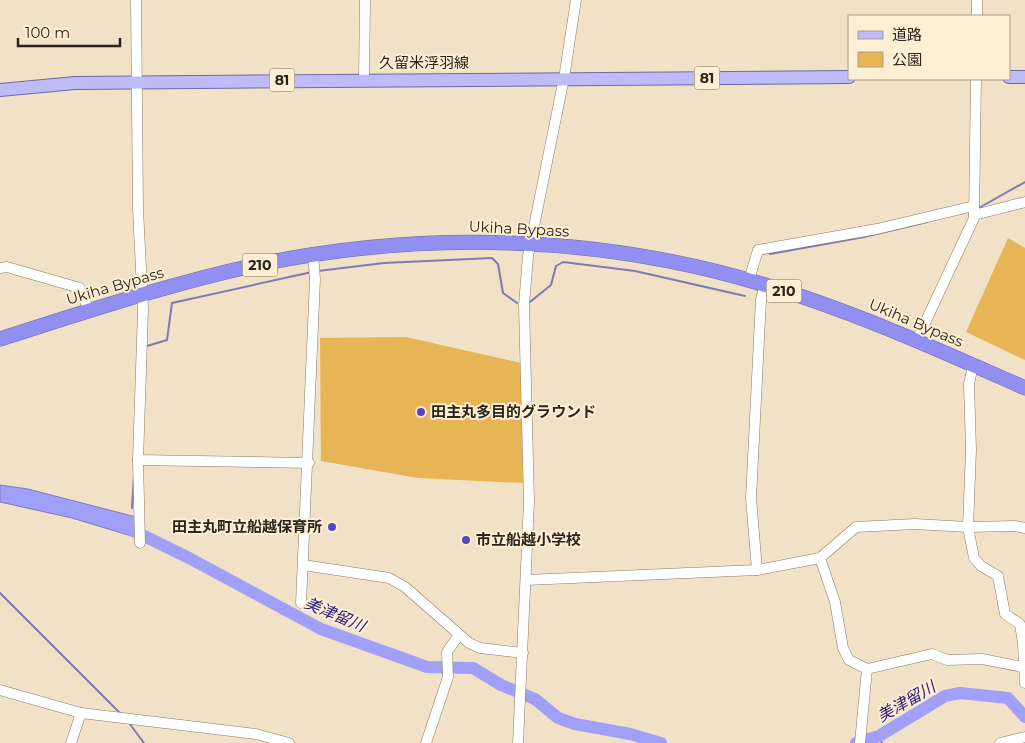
<svg xmlns="http://www.w3.org/2000/svg" width="1025" height="743" font-family="Montserrat,'Noto Sans JP',sans-serif">
  <style>
    .green { fill: #e7b555 }
    .water { fill: #a0a0f8; stroke: #7d7bb6 }
    .lines { fill: none; stroke-linecap: round; stroke-linejoin: round }
    .stream { stroke: #7d7bb6; stroke-width: 2 }
    .river { stroke: #a0a0f8; stroke-width: 12 }
    .minor-casing { stroke: #897b64; stroke-width: 11 }
    .major-casing { stroke: #6d6aa6; stroke-width: 14 }
    .highway-casing { stroke: #6d6aa6; stroke-width: 15 }
    .minor { stroke: #fff; stroke-width: 10 }
    .major { stroke: #bdbcf7; stroke-width: 12 }
    .highway { stroke: #918ff1; stroke-width: 14 }
    .poi-dot { fill: #5546be; stroke: #feefd4; stroke-width: 2 }
    .labels { text-anchor: middle; stroke-width: 4; stroke-linejoin: round; paint-order: stroke }
    .shield { fill: #feefd4; stroke: #6a6253; stroke-width: 1 }
    .shield-label { font-size: 14px; font-weight: bold; fill: #2b251c }
    .street-label { font-size: 15px; fill: #2b251c; stroke: #feefd4 }
    .poi-label { font-size: 15px; font-weight: bold; fill: #2b251c; stroke: #feefd4; text-anchor: start }
    .water-label { font-size: 16px; font-style: italic; fill: #2e197e; stroke: #feefd4 }
  </style>
  <rect width="100%" height="100%" fill="#f0e1c7"/>
  <g class="green">
    <path d="M 1008,238 L 1025,248 L 1025,360 L 966,332 Z"/>
    <path d="M 406,337 L 521,363 L 523,483 L 418,478 L 321,461 L 320,338 Z"/>
  </g>
  <path class="water" d="M 0,485 L 28,489 L 136,517 L 138,538 L 72,518 L 0,502 Z"/>
  <g class="lines">
    <g class="stream">
      <path d="M 977,209 L 1025,182"/>
      <path d="M 770,254 L 864,237 L 927,222"/>
      <path d="M 318,271 L 384,263 L 492,258 L 498,264 L 503,293 L 517,303"/>
      <path d="M 530,302 L 551,285 L 556,266 L 563,262 L 635,271 L 745,296"/>
      <path d="M 147,346 L 167,340 L 172,303 L 312,272"/>
      <path d="M 132,508 L 134,475"/>
      <path d="M 0,593 L 121,714"/>
      <path d="M 129,723 L 144,743"/>
      <path d="M 879,736 L 882,743"/>
    </g>
    <g class="river">
      <path d="M 130,529 L 189,558 L 321,629 L 427,667 L 473,668 L 501,685 L 535,699 L 558,718 L 575,724 L 630,734 L 661,743"/>
      <path d="M 856,743 L 879,736 L 945,696 L 960,693 L 1008,698 L 1025,717"/>
    </g>
    <defs>
      <g id="minor">
        <path d="M 136,0 L 138,209 L 143,309 L 138,460 L 140,543"/>
        <path d="M 977,16 L 977,0"/>
        <path d="M 364,79 L 365,0"/>
        <path d="M 974,215 L 1025,202"/>
        <path d="M 0,268 L 7,267 L 80,288 L 89,311"/>
        <path d="M 749,280 L 758,250 L 877,229 L 974,206"/>
        <path d="M 917,340 L 974,218 L 976,79"/>
        <path d="M 973,365 L 969,384 L 971,450 L 968,527 L 974,558 L 981,566 L 998,576 L 1005,614 L 1020,624 L 1023,643 L 1025,683"/>
        <path d="M 138,460 L 309,463"/>
        <path d="M 820,558 L 835,602 L 843,648 L 849,660 L 867,669 L 932,654 L 947,660 L 982,659 L 1023,667"/>
        <path d="M 303,565 L 389,578 L 405,587 L 469,643 L 480,648 L 523,653"/>
        <path d="M 757,570 L 751,498 L 761,299 L 765,284"/>
        <path d="M 526,580 L 757,570 L 820,558 L 856,527 L 915,524 L 968,527 L 1015,526 L 1025,528"/>
        <path d="M 301,603 L 315,279 L 313,255"/>
        <path d="M 0,690 L 81,713 L 256,734 L 289,743"/>
        <path d="M 71,743 L 81,713"/>
        <path d="M 426,743 L 448,677 L 447,652 L 458,636"/>
        <path d="M 518,743 L 529,501 L 524,305 L 528,256 L 564,78 L 576,0"/>
        <path d="M 860,743 L 867,669"/>
        <path d="M 1000,743 L 1025,737"/>
      </g>
      <g id="major">
        <path d="M 1009,77 L 1025,77"/>
        <path d="M 0,90 L 75,83 L 849,77"/>
      </g>
      <path id="highway" d="M 0,339 C 85,312 169,284 256,265 C 423,230 599,235 762,284 C 853,311 939,350 1025,388"/>
    </defs>
    <use href="#minor" class="minor-casing"/>
    <use href="#major" class="major-casing"/>
    <use href="#highway" class="highway-casing"/>
    <use href="#minor" class="minor"/>
    <use href="#major" class="major"/>
    <use href="#highway" class="highway"/>
  </g>
  <g class="poi-dot">
    <circle cx="421" cy="412" r="5"/>
    <circle cx="332" cy="527" r="5"/>
    <circle cx="466" cy="540" r="5"/>
  </g>
  <g class="labels">
    <g class="shield">
      <rect x="694.5" y="66.5" width="25" height="23" rx="4"/>
      <rect x="269.5" y="68.5" width="25" height="23" rx="4"/>
      <rect x="242.5" y="253.5" width="35" height="23" rx="4"/>
      <rect x="766.5" y="279.5" width="35" height="23" rx="4"/>
    </g>
    <g class="shield-label">
      <text x="707" y="83">81</text>
      <text x="282" y="85">81</text>
      <text x="260" y="270">210</text>
      <text x="784" y="296">210</text>
    </g>
    <g class="street-label">
      <text x="424" y="68">久留米浮羽線</text>
      <text transform="translate(519 229) rotate(3)" y="5">Ukiha Bypass</text>
      <text transform="translate(115 286) rotate(-16)" y="5">Ukiha Bypass</text>
      <text transform="translate(916 323) rotate(23)" y="5">Ukiha Bypass</text>
    </g>
    <g class="poi-label">
      <text x="431" y="417">田主丸多目的グラウンド</text>
      <text x="322" y="532" text-anchor="end">田主丸町立船越保育所</text>
      <text x="476" y="545">市立船越小学校</text>
    </g>
    <g class="water-label">
      <text transform="translate(335 614) rotate(23)" y="6">美津留川</text>
      <text transform="translate(906 701) rotate(-30)" y="6">美津留川</text>
    </g>
  </g>
  <rect x="848" y="15" width="162" height="65" fill="#feefd4" stroke="#aa9e8a"/>
  <rect x="858" y="31" width="25" height="8" fill="#bdbcf7" stroke="#aa9e8a"/>
  <text x="892" y="40" font-size="15" fill="#2b251c">道路</text>
  <rect x="858" y="52" width="25" height="15" fill="#e7b555" stroke="#aa9e8a"/>
  <text x="892" y="65" font-size="15" fill="#2b251c">公園</text>
  <path d="M18 38v8h102v-8" fill="none" stroke="#2b251c" stroke-width="2.5"/>
  <text x="25" y="38" font-size="15" fill="#2b251c" stroke="#feefd4" stroke-width="4" paint-order="stroke">100 m</text>
</svg>
